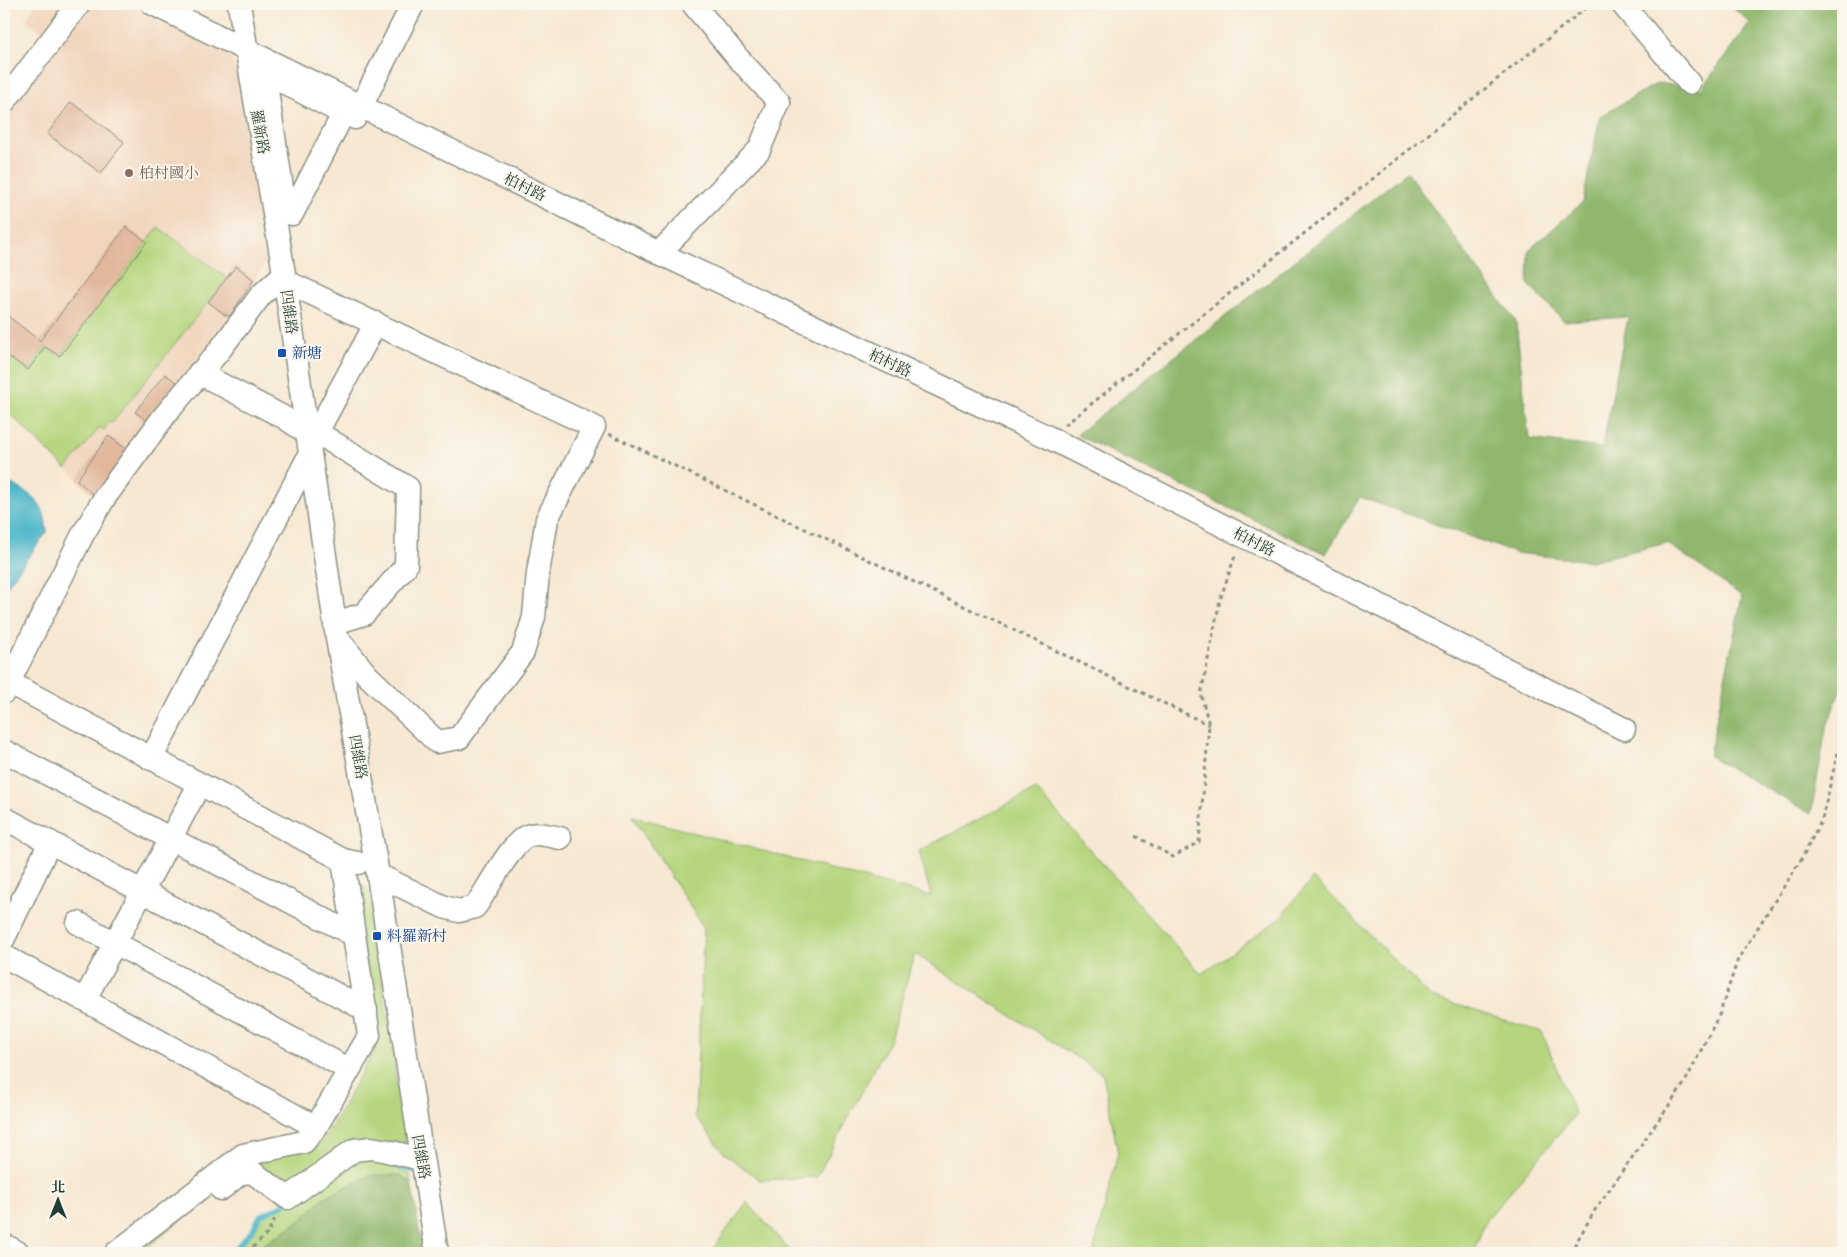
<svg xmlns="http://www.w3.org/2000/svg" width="1847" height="1257" font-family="'IM FELL Great Primer','Noto Serif TC',serif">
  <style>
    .built { fill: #f1d5bd }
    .green { fill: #b5d67e; stroke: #6a8a59 }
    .forest { fill: #90b76d; stroke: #587a50 }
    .water { fill: #4bb6c9; stroke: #357a7e }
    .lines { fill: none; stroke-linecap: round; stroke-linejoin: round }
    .stream { stroke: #4bb6c9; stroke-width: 5 }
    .building { fill: #e2b79c }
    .minor-casing { stroke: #8b9284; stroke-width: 25 }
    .path { stroke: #8b9284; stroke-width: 3; stroke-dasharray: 4 4; stroke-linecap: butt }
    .minor { stroke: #fff; stroke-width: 22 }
    .education-dot { fill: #8d6e63; stroke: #fbf7ec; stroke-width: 2 }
    .transit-dot { fill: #1a4fb4; stroke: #fbf7ec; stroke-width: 2 }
    .labels { text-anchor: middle; stroke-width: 4; stroke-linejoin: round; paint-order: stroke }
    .street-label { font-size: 15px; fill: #1f3d34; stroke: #fbf7ec }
    .education-label { font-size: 15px; fill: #785e54; stroke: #fbf7ec; text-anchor: start }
    .transit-label { font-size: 15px; fill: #164399; stroke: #fbf7ec; text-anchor: start }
  </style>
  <rect width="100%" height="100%" fill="#fbf7ec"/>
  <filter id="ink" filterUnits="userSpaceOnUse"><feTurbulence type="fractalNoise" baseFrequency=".02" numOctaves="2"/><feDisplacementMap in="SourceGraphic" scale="10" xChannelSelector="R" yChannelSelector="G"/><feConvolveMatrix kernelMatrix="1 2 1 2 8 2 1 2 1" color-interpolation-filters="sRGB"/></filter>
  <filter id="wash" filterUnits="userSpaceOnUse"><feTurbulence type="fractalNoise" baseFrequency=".0096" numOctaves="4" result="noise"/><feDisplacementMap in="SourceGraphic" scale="20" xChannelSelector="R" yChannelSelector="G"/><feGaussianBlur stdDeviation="1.12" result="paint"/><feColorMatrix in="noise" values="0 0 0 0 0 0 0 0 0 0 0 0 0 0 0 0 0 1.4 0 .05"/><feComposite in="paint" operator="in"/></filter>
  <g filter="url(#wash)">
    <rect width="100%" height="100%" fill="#f7e8d3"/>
    <path class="built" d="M 36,4 L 128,4 L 224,51 L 232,60 L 239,79 L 268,259 L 230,315 L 234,319 L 96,497 L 4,408 L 4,87 L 41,31 L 26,20 Z"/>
    <g class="green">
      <path d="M 158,227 L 227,278 L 112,423 L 109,422 L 104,430 L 100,427 L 66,469 L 4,408 L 4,353 L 28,370 L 45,347 L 60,356 Z"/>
      <path d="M 1036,789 L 1201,974 L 1278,920 L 1313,878 L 1431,997 L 1542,1032 L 1575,1115 L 1486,1220 L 1473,1253 L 1093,1253 L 1118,1153 L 1103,1074 L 915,954 L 890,1039 L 817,1177 L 760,1180 L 724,1153 L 695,1116 L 704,928 L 632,816 L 931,896 L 919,851 Z"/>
      <path d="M 364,885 L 370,894 L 411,1183 L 400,1175 L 323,1198 L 301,1220 L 251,1253 L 231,1253 L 252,1231 L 260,1216 L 286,1204 L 241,1173 L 140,1253 L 126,1253 L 248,1158 L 309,1146 L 328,1133 L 380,1039 L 354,898 L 359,886 Z"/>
      <path d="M 747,1202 L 792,1253 L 710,1253 Z"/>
    </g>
    <g class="forest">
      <path d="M 1730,4 L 1843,4 L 1843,682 L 1826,729 L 1811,814 L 1709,756 L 1742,596 L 1667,543 L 1591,561 L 1515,553 L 1360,497 L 1326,554 L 1076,435 L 1407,172 L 1516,322 L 1529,439 L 1602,448 L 1628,317 L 1564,321 L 1528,284 L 1529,250 L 1583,202 L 1600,116 L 1658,83 L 1701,89 L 1750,23 Z"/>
      <path d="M 370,1175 L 400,1175 L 411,1183 L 423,1253 L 251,1253 L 301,1220 L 323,1198 Z"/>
    </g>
    <path class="water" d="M 5,480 C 33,497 44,497 47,532 L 4,590 Z"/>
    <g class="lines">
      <g class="stream">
        <path d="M 386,1161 L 401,1169 L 418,1171"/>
        <path d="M 231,1253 L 252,1231 L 260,1216 L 287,1203"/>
      </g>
    </g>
    <g id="blocks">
      <g class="building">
        <path d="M 71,102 L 124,142 L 101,173 L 47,134 Z"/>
        <path d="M 126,227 L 147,242 L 60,356 L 45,347 L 28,370 L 4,353 L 4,313 L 40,341 Z"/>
        <path d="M 236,266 L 254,280 L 230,315 L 227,316 L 208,302 Z"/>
        <path d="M 165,374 L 182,386 L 152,425 L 135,412 Z"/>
        <path d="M 108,436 L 131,452 L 96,497 L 77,480 Z"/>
      </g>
    </g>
  </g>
  <g filter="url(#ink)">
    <use href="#blocks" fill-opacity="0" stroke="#8b9284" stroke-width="1"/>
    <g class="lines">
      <defs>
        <g id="minor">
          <path d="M 153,4 L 659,253 L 1048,437 L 1624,729"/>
          <path d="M 239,4 L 282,261 L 337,638 L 378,875 L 437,1253"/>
          <path d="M 1622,4 L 1689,83"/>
          <path d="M 264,72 L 340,112 L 341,118 L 292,214 L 287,213 L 285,207 Z"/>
          <path d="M 4,102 L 79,4"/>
          <path d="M 355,118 L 413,4"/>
          <path d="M 659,253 L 759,150 L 779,102 L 738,58 L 693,4"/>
          <path d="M 285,281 L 594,427 L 547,519 L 538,573 L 534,617 L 523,652 L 459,738 L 437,742 L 367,675 L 338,639"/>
          <path d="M 199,373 L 285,418 L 307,433"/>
          <path d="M 316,432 L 408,488 L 406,566 L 364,614 L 335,623"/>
          <path d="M 310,445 L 376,323"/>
          <path d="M 4,682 L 8,682 L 343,860 L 358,863"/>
          <path d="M 4,692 L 82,536 L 105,497 L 165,415 L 219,351 L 261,295 L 284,274"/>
          <path d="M 4,751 L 352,934"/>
          <path d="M 151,759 L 310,454"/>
          <path d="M 4,818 L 366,1010"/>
          <path d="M 378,875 L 444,907 L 459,911 L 475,907 C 488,889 508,848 525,837 C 536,831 549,836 560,838"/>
          <path d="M 78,923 L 348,1069"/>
          <path d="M 4,938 L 50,842"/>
          <path d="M 4,956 L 316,1127"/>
          <path d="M 85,999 L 199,785"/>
          <path d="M 221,1189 L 241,1173 L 252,1172 L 288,1198 L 354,1150 L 371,1148 L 383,1150 L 421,1159"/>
          <path d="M 4,1245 L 19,1253"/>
          <path d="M 116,1253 L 243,1155 L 304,1142 L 316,1127 L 369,1036 L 343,860"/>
        </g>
      </defs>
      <use href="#minor" class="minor-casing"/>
      <g class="path">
        <path d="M 1065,425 L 1591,4"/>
        <path d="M 609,434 L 1209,725"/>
        <path d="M 1136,836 L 1173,857 L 1199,842 L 1209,725 L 1201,694 L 1220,600 L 1236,553"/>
        <path d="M 247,1253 L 267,1234 L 275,1219"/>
        <path d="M 1570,1253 L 1595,1210 L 1684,1084 L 1720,1013 L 1738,959 L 1802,858 L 1822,819 L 1843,730"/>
      </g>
      <use href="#minor" class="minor"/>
    </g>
  </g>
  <circle class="education-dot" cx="129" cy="173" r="5"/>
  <g class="transit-dot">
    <rect x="277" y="348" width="10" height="10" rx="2.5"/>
    <rect x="372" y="931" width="10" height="10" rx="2.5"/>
  </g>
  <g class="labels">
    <g class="street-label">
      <text transform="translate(260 132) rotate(80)" y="5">羅新路</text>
      <text transform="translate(525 187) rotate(26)" y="5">柏村路</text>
      <text transform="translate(289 312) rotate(82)" y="5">四維路</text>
      <text transform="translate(890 363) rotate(25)" y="5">柏村路</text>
      <text transform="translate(1254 542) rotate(27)" y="5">柏村路</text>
      <text transform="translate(358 757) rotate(80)" y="5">四維路</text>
      <text transform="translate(421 1157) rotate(80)" y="5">四維路</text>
    </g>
    <g class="education-label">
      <text x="139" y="178">柏村國小</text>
    </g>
    <g class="transit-label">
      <text x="292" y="358">新塘</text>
      <text x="387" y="941">料羅新村</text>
    </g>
  </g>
  <rect width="1847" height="1257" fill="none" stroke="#fbf7ec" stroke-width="20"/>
  <g transform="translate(58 1200)" stroke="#fbf7ec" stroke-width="4" paint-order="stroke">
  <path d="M0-4L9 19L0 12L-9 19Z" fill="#1f3d34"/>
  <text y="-8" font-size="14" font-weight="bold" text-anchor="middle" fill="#1f3d34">北</text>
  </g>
</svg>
